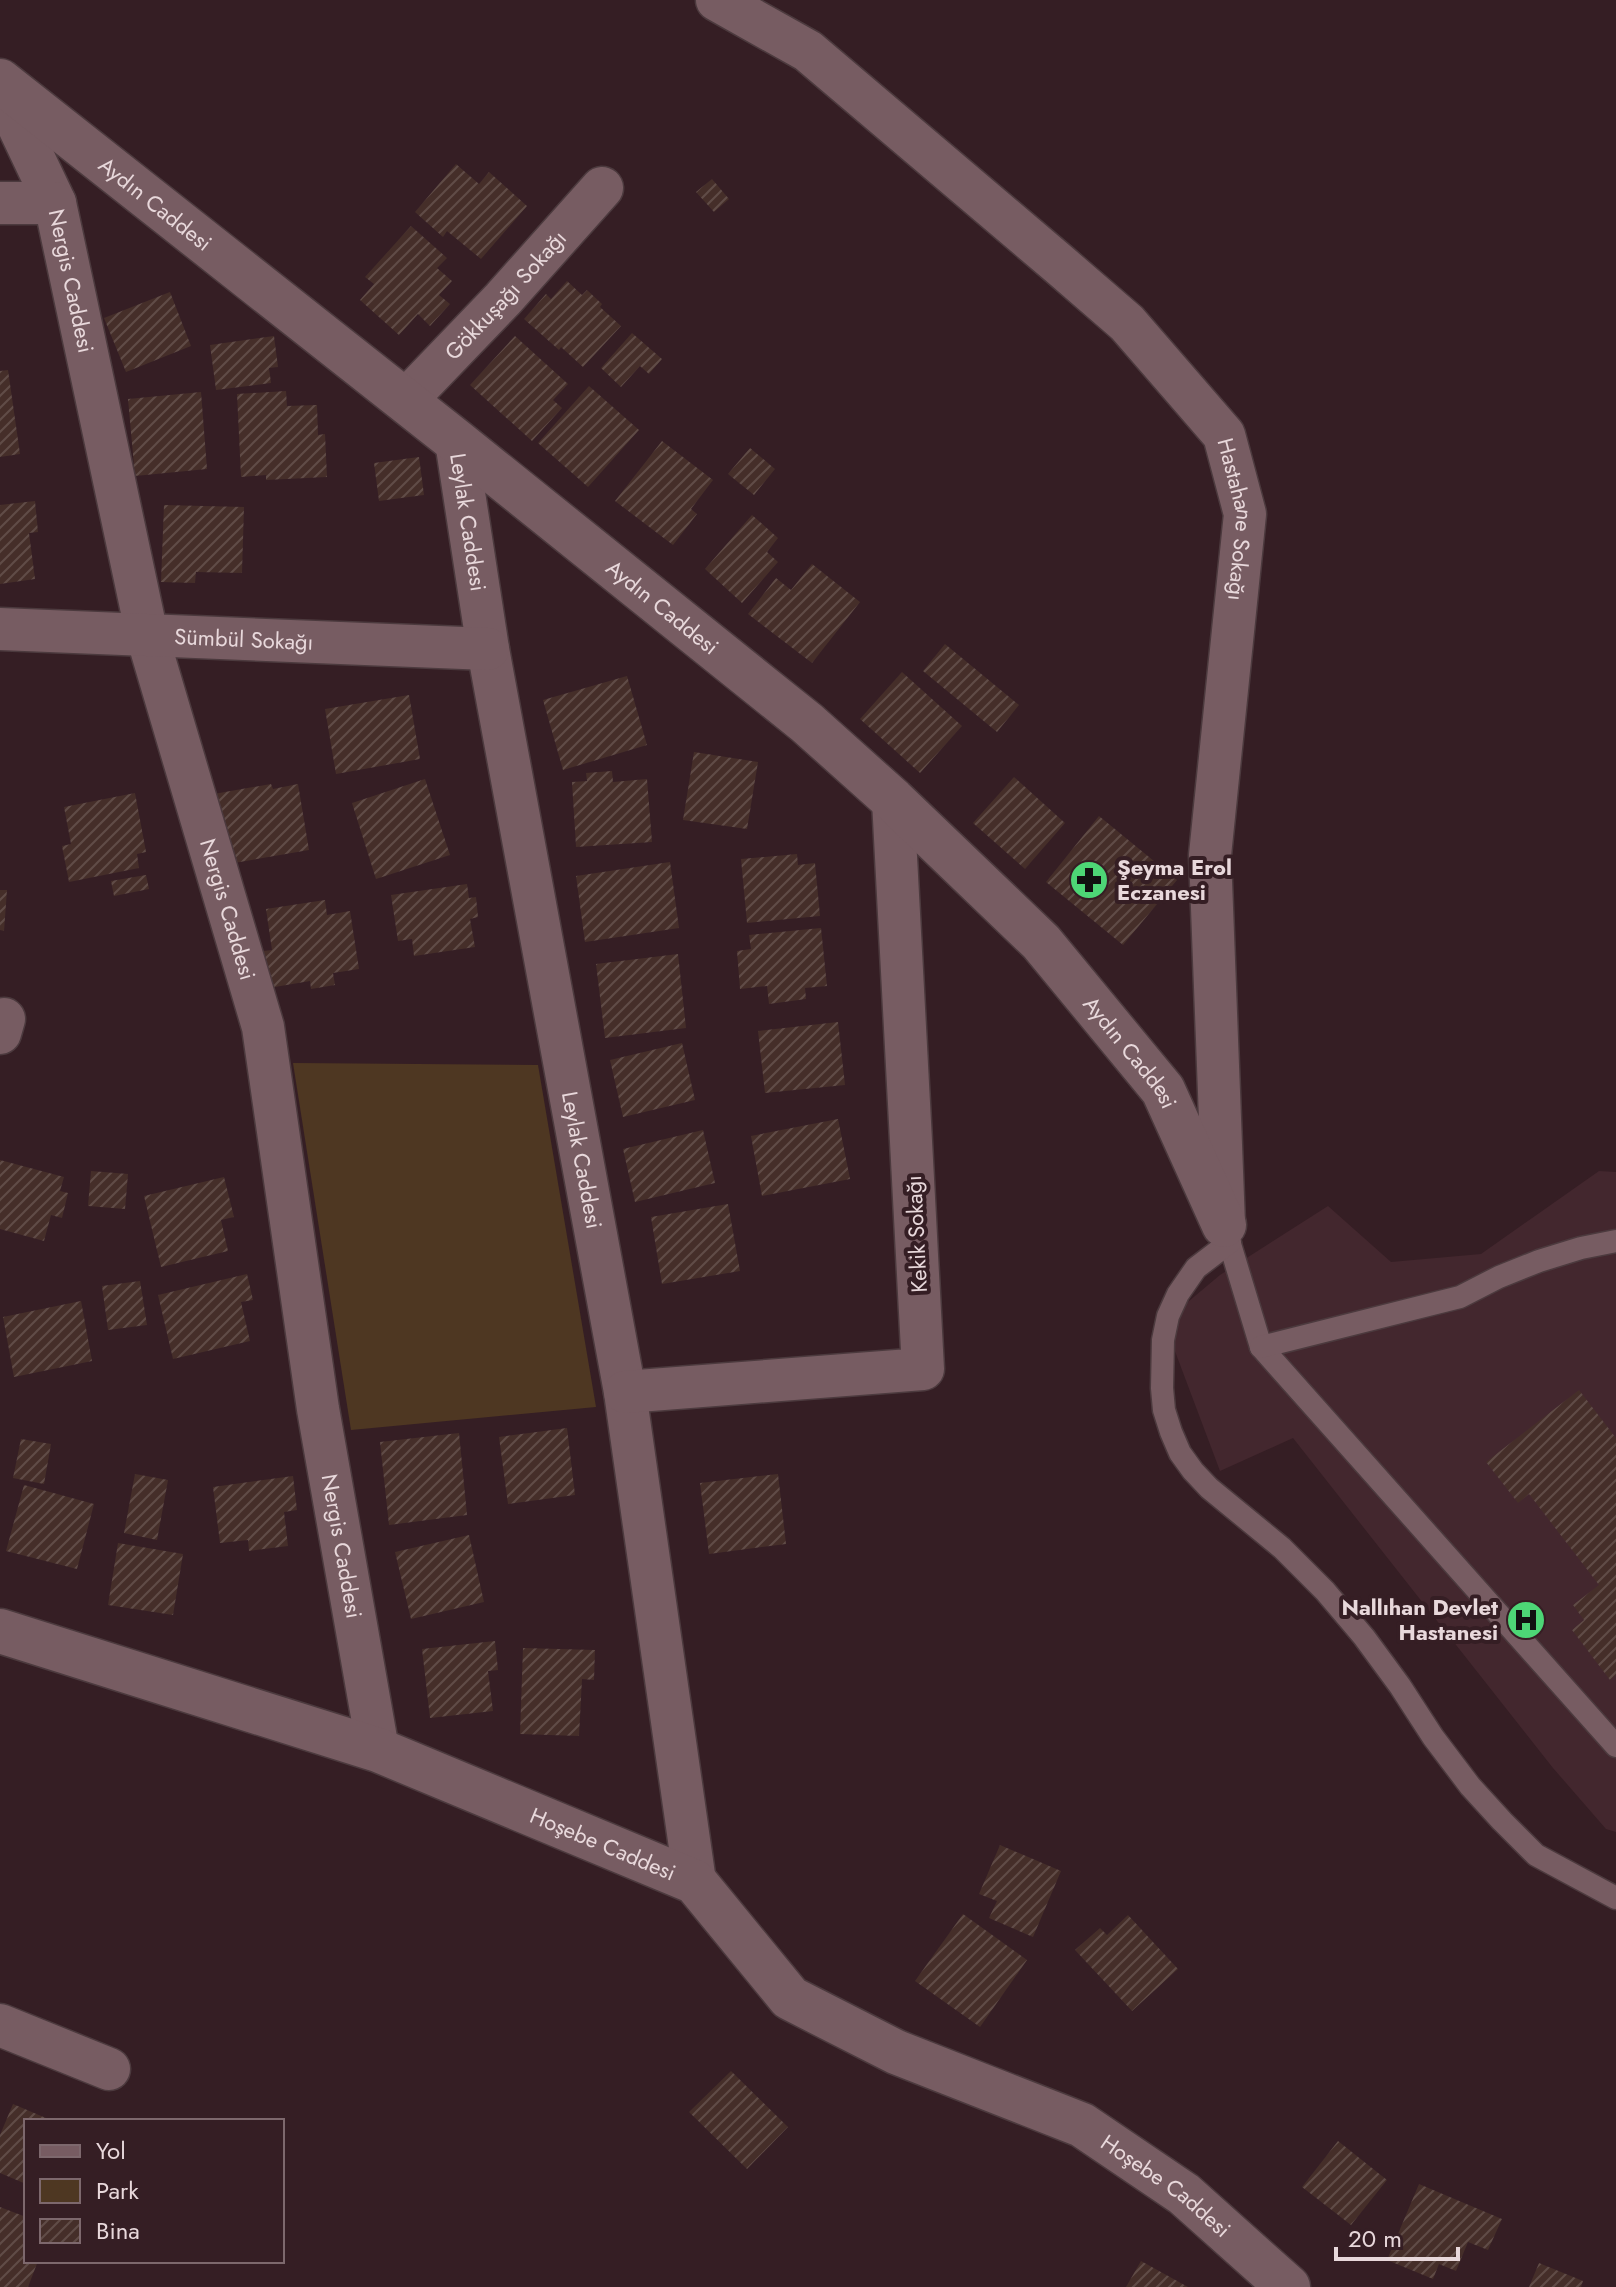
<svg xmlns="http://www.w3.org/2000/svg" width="1616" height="2287" font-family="Jost,sans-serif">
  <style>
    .built { fill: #43272e }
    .green { fill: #4e3722 }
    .building { fill: url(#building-hatch) }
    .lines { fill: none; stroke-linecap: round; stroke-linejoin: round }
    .service-casing { stroke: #4c3a3e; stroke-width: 25 }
    .minor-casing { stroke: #4c3a3e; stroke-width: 45 }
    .tertiary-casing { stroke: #4c3a3e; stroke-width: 47 }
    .service { stroke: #775c62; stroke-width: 22 }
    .minor { stroke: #775c62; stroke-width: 42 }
    .tertiary { stroke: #775c62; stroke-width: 44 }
    .labels { text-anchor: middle; stroke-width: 8; stroke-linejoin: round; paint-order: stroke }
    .street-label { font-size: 22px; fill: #e8d8db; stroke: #351e24 }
    .poi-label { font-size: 22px; font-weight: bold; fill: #e8d8db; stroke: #351e24; text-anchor: start }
  </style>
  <defs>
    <pattern id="building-hatch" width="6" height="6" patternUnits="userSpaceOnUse" patternTransform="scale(2)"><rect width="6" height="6" fill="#452e29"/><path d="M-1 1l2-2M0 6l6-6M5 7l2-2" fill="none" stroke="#604c47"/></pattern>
  </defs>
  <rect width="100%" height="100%" fill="#351e24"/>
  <path class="built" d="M 1599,1171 L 1616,1172 L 1616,1832 L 1606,1829 L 1553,1768 L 1293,1438 L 1220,1471 L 1164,1322 L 1220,1275 L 1328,1206 L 1391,1262 L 1481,1254 Z"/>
  <path class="green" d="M 293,1063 L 538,1065 L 596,1407 L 351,1430 Z"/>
  <g class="building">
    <path d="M 456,164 L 479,184 L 489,172 L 527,206 L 481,259 L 447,231 L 443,237 L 415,212 Z"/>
    <path d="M 712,179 L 729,199 L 714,212 L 696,192 Z"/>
    <path d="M 411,226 L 447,258 L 437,268 L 452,281 L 439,295 L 450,304 L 430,326 L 418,314 L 399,335 L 360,300 L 374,284 L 365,277 Z"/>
    <path d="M 567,281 L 582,295 L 587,290 L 602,304 L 600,307 L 621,326 L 583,367 L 561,347 L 559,350 L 524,319 L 546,294 L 551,299 Z"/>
    <path d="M 170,292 L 191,346 L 126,372 L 104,318 Z"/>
    <path d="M 632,333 L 662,359 L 649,374 L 640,366 L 621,387 L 601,368 Z"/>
    <path d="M 274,336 L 278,367 L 269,368 L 271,383 L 216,390 L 210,345 Z"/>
    <path d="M 515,336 L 568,384 L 553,400 L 562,408 L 532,441 L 470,385 Z"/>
    <path d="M 8,370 L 20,454 L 0,457 L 0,371 Z"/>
    <path d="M 589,386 L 639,430 L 588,487 L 538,443 Z"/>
    <path d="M 286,391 L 287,406 L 317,405 L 318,435 L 325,434 L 327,477 L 266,480 L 266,475 L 241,477 L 237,394 Z"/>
    <path d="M 201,392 L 207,469 L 135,476 L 128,399 Z"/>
    <path d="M 662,441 L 713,480 L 691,509 L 697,514 L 673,545 L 615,501 Z"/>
    <path d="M 750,448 L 775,469 L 754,495 L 728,474 Z"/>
    <path d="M 419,457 L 424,495 L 379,501 L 374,463 Z"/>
    <path d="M 35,501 L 38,532 L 29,533 L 35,579 L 0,584 L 0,505 Z"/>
    <path d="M 164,505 L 244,507 L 242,573 L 196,572 L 195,583 L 161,582 Z"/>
    <path d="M 752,515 L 778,538 L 767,552 L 778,562 L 742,603 L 705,569 Z"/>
    <path d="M 812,564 L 860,602 L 812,663 L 748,614 L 776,578 L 791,590 Z"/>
    <path d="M 945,644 L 1019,705 L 997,732 L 923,671 Z"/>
    <path d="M 902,672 L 962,726 L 920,773 L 860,719 Z"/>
    <path d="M 627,676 L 647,745 L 563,770 L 543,700 Z"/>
    <path d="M 409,695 L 420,759 L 336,774 L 325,709 Z"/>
    <path d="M 694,752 L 758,762 L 747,829 L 683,820 Z"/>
    <path d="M 612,771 L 613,782 L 647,779 L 652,842 L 576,847 L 572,782 L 587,781 L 586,773 Z"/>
    <path d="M 1014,777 L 1065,823 L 1025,869 L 973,823 Z"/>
    <path d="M 425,779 L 450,855 L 376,879 L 352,803 Z"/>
    <path d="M 271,784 L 273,789 L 298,784 L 309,850 L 234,863 L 208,795 Z"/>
    <path d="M 135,793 L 146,852 L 137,854 L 139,868 L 69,882 L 62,846 L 71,844 L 64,807 Z"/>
    <path d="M 1099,816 L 1177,880 L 1123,945 L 1046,882 Z"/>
    <path d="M 797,854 L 798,865 L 815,863 L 820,916 L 747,923 L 741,859 Z"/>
    <path d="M 670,862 L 679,928 L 585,942 L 576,876 Z"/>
    <path d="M 146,875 L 149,889 L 114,896 L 111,881 Z"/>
    <path d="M 467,884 L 469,898 L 476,897 L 478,917 L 470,919 L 475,947 L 414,956 L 412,939 L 398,941 L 391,895 Z"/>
    <path d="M 0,890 L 7,890 L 4,931 L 0,930 Z"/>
    <path d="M 325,900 L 327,915 L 350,911 L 359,969 L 333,973 L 335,985 L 311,989 L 310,981 L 269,988 L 263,951 L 272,950 L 266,909 Z"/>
    <path d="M 821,928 L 827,986 L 805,988 L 806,999 L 769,1004 L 767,986 L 740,989 L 737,951 L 751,949 L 749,935 Z"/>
    <path d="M 678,954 L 686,1028 L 605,1038 L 596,964 Z"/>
    <path d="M 838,1022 L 845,1085 L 765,1093 L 758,1031 Z"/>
    <path d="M 682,1043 L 695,1100 L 623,1117 L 610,1060 Z"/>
    <path d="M 838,1119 L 850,1179 L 762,1196 L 751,1136 Z"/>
    <path d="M 703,1130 L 715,1183 L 635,1202 L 623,1149 Z"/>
    <path d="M 0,1160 L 64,1177 L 60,1191 L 68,1193 L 62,1218 L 51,1215 L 44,1241 L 0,1229 Z"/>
    <path d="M 91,1171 L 128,1174 L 125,1209 L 88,1206 Z"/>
    <path d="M 224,1177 L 234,1217 L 221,1220 L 228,1251 L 161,1267 L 144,1196 Z"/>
    <path d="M 728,1204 L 740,1271 L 662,1284 L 651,1217 Z"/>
    <path d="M 247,1274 L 253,1300 L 241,1302 L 250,1341 L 173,1359 L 158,1295 Z"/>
    <path d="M 140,1281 L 147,1325 L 108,1330 L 102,1286 Z"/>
    <path d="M 81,1301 L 92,1361 L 14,1377 L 3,1317 Z"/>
    <path d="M 1579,1390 L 1616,1438 L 1616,1675 L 1610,1680 L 1572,1630 L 1584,1620 L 1573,1605 L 1599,1585 L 1529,1494 L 1518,1503 L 1486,1462 Z"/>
    <path d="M 567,1428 L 575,1495 L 508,1504 L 499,1437 Z"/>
    <path d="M 459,1433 L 467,1515 L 389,1525 L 380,1442 Z"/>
    <path d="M 21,1439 L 51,1444 L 44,1484 L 13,1478 Z"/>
    <path d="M 135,1474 L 168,1480 L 157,1540 L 124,1533 Z"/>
    <path d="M 778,1474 L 786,1544 L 709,1554 L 700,1483 Z"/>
    <path d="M 293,1476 L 297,1510 L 284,1512 L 288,1546 L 249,1551 L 248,1540 L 220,1543 L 213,1487 Z"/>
    <path d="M 24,1485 L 94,1504 L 77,1569 L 6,1551 Z"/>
    <path d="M 469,1535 L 484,1602 L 411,1619 L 395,1552 Z"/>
    <path d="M 118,1543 L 183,1554 L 173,1615 L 108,1605 Z"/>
    <path d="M 495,1641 L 498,1670 L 488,1671 L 493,1711 L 430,1718 L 422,1649 Z"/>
    <path d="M 523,1648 L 595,1650 L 594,1680 L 582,1679 L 579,1736 L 520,1734 Z"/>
    <path d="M 1000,1845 L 1061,1871 L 1033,1937 L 989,1918 L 997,1901 L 979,1894 Z"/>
    <path d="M 963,1914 L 1027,1960 L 980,2027 L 915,1981 Z"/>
    <path d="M 1128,1915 L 1178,1969 L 1132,2011 L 1075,1950 L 1100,1928 L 1107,1935 Z"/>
    <path d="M 731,2071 L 788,2127 L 747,2169 L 689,2112 Z"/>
    <path d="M 13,2104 L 53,2121 L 26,2121 L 26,2184 L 0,2173 L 0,2135 Z"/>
    <path d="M 1338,2141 L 1387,2180 L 1351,2225 L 1302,2187 Z"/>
    <path d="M 1419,2184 L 1502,2219 L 1488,2250 L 1468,2242 L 1456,2271 L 1439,2264 L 1433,2279 L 1387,2260 Z"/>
    <path d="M 0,2207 L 26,2217 L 26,2261 L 38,2261 L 28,2287 L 0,2287 Z"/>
    <path d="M 1141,2261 L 1188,2287 L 1126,2287 Z"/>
    <path d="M 1539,2263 L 1583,2281 L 1581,2287 L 1529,2287 Z"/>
  </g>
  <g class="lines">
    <defs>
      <g id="service">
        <path d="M 1226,1231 L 1261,1347 L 1616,1746"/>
        <path d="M 1230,1242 L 1196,1268 L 1178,1294 L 1168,1316 L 1163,1340 L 1162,1388 L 1164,1410 L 1171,1432 L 1180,1453 L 1193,1471 L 1209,1488 L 1282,1548 L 1325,1591 L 1364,1637 L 1400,1686 L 1433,1737 L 1470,1786 L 1502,1821 L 1536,1855 L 1616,1898"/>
        <path d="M 1261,1347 L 1460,1297 L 1499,1277 L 1539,1261 L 1581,1248 L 1616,1241"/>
      </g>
      <g id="minor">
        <path id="s1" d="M 717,0 L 808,51 L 1060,265 L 1127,323 L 1224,435 L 1245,514 L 1210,855 L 1224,1224"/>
        <path id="s2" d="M 0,87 L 55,203 L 147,635 L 263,1027 L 318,1409 L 378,1750"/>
        <path d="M 0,203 L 55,203"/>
        <path id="s3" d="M 405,401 L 503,299 L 602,188"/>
        <path id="s4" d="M 456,441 L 488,649 L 625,1392 L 695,1882"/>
        <path id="s5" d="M 0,629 L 488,649"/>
        <path d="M 0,1033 L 4,1019"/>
        <path d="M 625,1392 L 923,1369 L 893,800"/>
        <path d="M 0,2025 L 109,2069"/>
      </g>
      <g id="tertiary">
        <path id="s6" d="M 0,81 L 456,441 L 807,723 L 893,800 L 1041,942 L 1163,1090 L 1224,1225"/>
        <path id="s7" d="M 0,1631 L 378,1750 L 695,1882 L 790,1998 L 896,2052 L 1082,2125 L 1184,2194 L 1288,2287"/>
      </g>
    </defs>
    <use href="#service" class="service-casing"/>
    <use href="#minor" class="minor-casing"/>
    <use href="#tertiary" class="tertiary-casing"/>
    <use href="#service" class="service"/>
    <use href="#minor" class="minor"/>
    <use href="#tertiary" class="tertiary"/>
  </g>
  <defs>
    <symbol id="pharmacy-disc" viewBox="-11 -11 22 22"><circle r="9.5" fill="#4dd676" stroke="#351e24"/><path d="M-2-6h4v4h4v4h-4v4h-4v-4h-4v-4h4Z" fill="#111"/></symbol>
    <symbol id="hospital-disc" viewBox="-11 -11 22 22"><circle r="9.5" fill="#4dd676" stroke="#351e24"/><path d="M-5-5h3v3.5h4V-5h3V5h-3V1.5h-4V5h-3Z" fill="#111"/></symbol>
  </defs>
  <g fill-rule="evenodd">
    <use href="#pharmacy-disc" x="1067" y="858" width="44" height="44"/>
    <use href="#hospital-disc" x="1504" y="1598" width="44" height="44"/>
  </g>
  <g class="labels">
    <g class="street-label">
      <text dy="8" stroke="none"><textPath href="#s6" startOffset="198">Aydın Caddesi</textPath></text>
      <text dy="8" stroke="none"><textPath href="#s2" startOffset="208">Nergis Caddesi</textPath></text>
      <text dy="8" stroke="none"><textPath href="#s3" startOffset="146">Gökkuşağı Sokağı</textPath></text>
      <text dy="8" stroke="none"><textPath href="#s1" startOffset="758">Hastahane Sokağı</textPath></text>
      <text dy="8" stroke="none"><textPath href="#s4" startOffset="82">Leylak Caddesi</textPath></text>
      <text dy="8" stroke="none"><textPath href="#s6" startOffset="846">Aydın Caddesi</textPath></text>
      <text dy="8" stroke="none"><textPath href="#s5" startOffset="244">Sümbül Sokağı</textPath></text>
      <text dy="8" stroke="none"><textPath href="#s2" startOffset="856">Nergis Caddesi</textPath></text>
      <text dy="8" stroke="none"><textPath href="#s6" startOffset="1494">Aydın Caddesi</textPath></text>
      <text dy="8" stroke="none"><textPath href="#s4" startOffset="730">Leylak Caddesi</textPath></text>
      <text transform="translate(916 1234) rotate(-93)" y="8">Kekik Sokağı</text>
      <text dy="8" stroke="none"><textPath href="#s2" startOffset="1504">Nergis Caddesi</textPath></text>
      <text dy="8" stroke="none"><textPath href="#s7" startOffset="640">Hoşebe Caddesi</textPath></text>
      <text dy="8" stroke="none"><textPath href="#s7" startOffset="1312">Hoşebe Caddesi</textPath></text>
    </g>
    <g class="poi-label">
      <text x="1117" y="875">Şeyma Erol<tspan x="1117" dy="25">Eczanesi</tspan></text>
      <text x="1498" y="1615" text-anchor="end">Nallıhan Devlet<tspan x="1498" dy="25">Hastanesi</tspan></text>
    </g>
  </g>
  <rect x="24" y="2119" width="260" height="144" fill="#351e24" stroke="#7d686d" stroke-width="2"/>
  <rect x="40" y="2145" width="40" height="12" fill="#775c62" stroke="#7d686d" stroke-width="2"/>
  <text x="96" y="2159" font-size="24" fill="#e8d8db">Yol</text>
  <rect x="40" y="2179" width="40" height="24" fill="#4e3722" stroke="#7d686d" stroke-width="2"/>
  <text x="96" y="2199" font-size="24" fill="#e8d8db">Park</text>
  <rect x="40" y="2219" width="40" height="24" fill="url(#building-hatch)" stroke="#7d686d" stroke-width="2"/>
  <text x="96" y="2239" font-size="24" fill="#e8d8db">Bina</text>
  <path d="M1336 2247v12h122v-12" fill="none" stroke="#e8d8db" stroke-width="4"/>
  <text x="1348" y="2247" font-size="24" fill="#e8d8db" stroke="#351e24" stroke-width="6" paint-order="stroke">20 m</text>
</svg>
